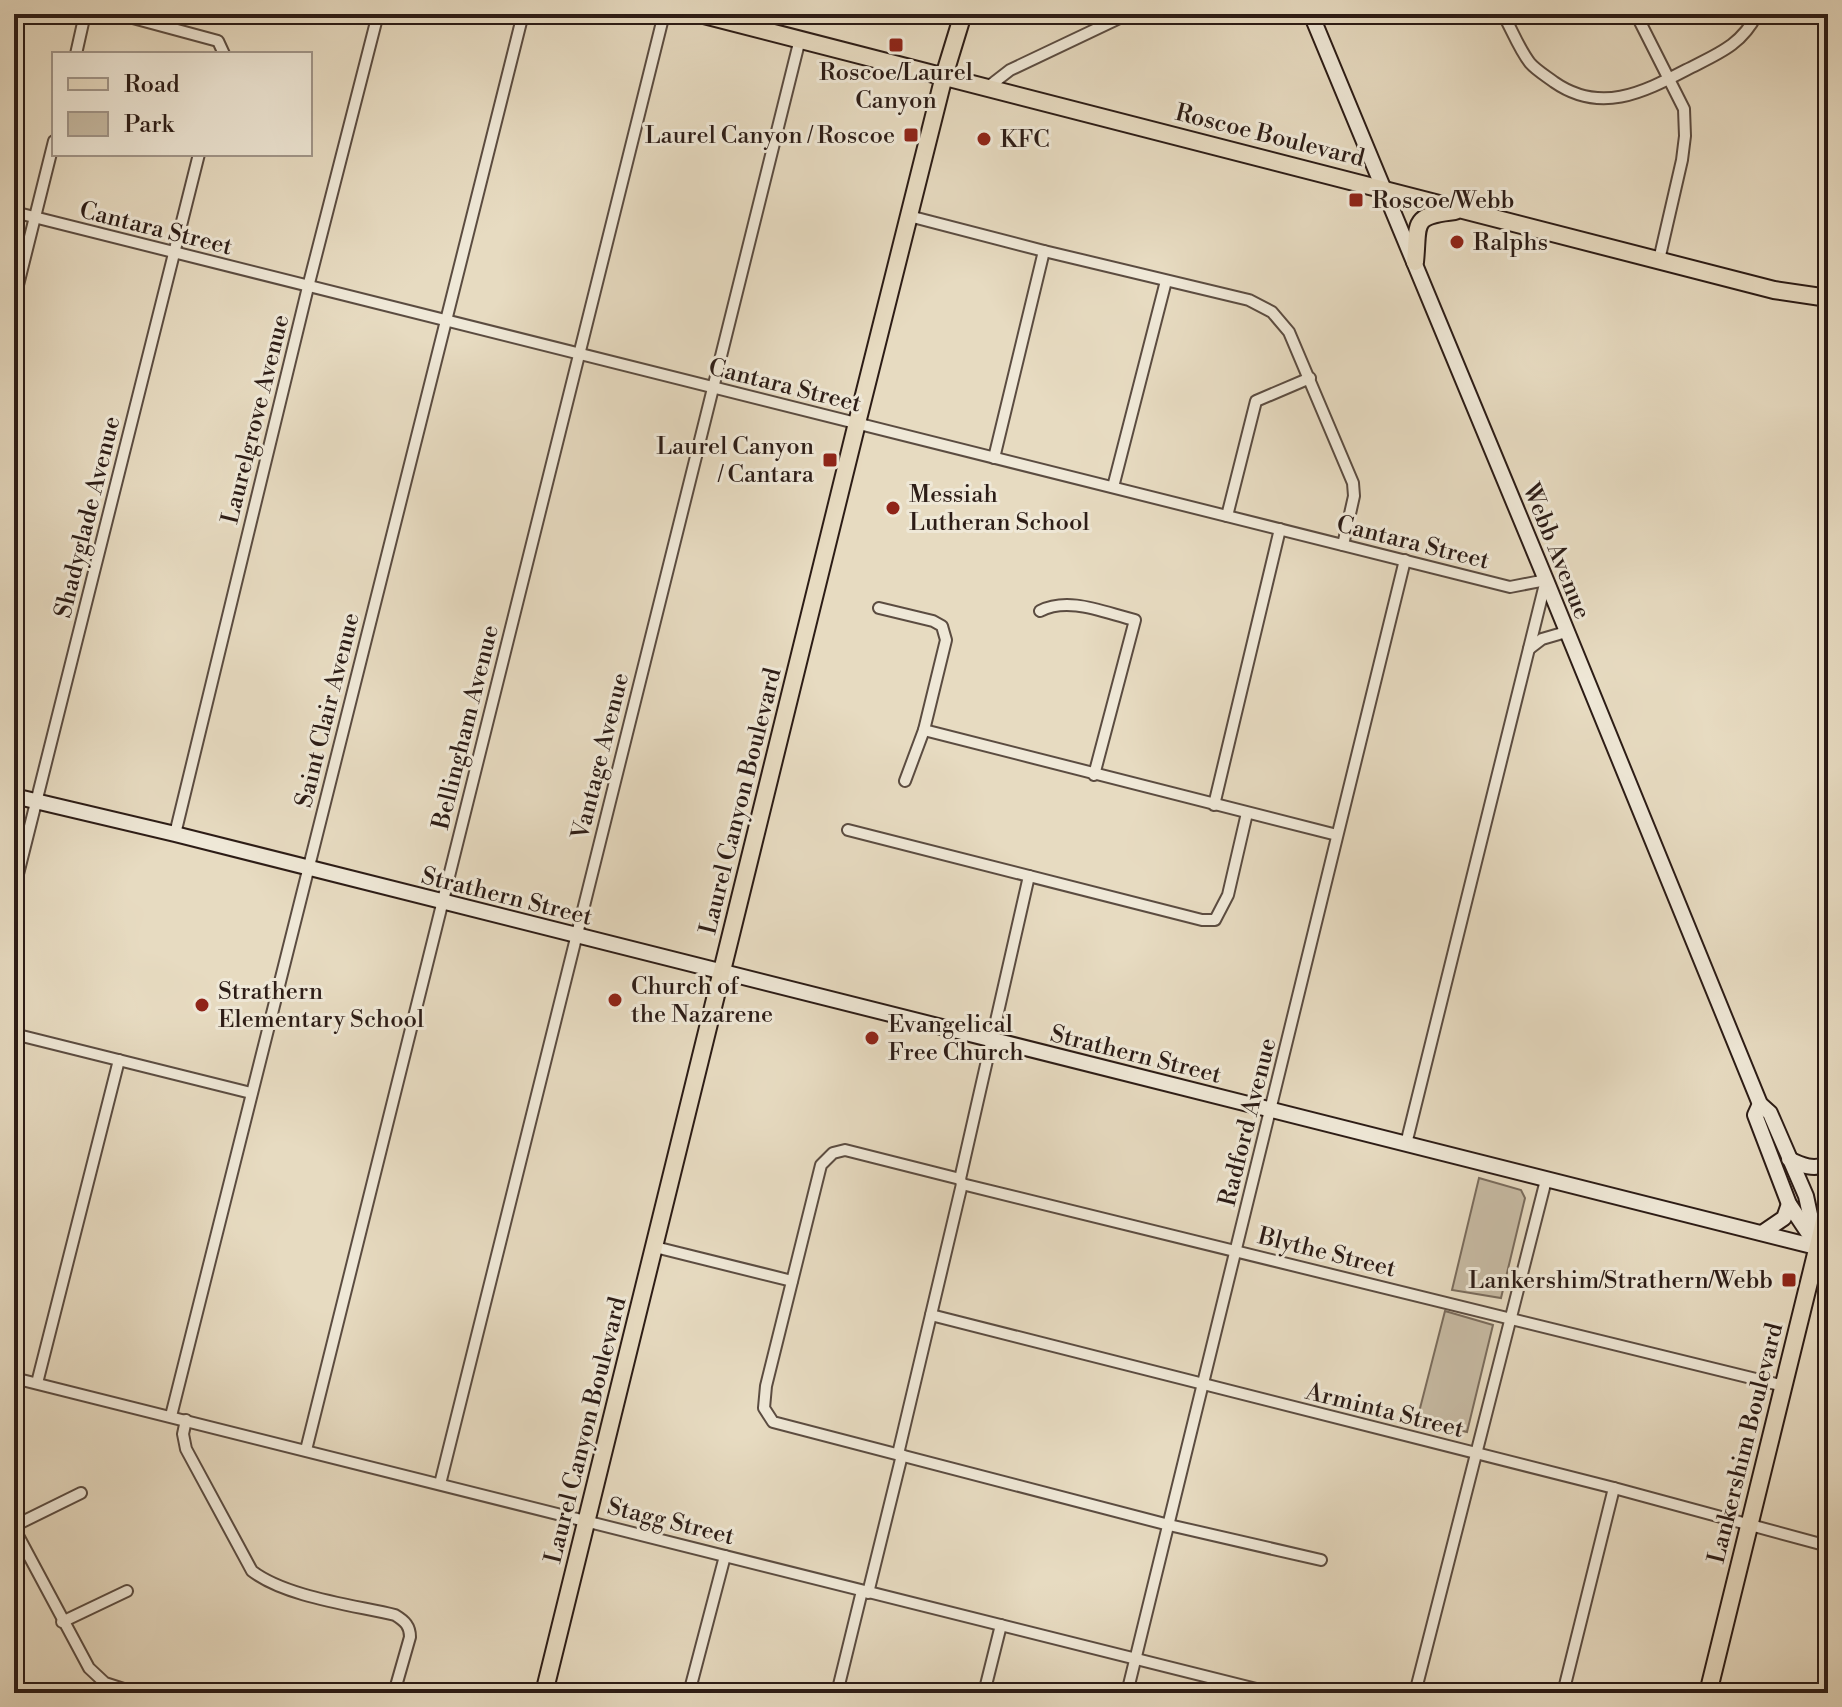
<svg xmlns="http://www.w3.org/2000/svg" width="1842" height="1707" font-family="'Libre Bodoni',serif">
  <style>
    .green { fill: #c7bba4; stroke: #7a6c5d; stroke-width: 2 }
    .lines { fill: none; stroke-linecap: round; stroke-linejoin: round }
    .street-casing { stroke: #5b4c41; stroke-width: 14 }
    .secondary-casing { stroke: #2c1c16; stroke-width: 18 }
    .primary-casing { stroke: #2c1c16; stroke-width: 20 }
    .street { stroke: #efe8d7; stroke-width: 10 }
    .secondary { stroke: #efe8d7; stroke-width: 14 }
    .primary { stroke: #e7dbc1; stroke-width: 16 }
    .poi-dot { fill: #8f2418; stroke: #efe8d7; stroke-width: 3 }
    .labels { text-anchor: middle; stroke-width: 6; stroke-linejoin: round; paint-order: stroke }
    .poi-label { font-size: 24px; fill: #2c1c16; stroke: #efe8d7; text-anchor: start }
    .street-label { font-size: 24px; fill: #2c1c16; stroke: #efe8d7 }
  </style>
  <rect width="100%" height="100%" fill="#e7dbc1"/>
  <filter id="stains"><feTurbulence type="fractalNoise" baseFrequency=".0025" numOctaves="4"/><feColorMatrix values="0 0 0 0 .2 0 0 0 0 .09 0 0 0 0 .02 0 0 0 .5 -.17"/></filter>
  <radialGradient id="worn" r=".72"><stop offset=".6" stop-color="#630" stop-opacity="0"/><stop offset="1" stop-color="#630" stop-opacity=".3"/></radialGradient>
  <g class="green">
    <path d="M 1479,1178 L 1521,1190 L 1525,1198 L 1501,1298 L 1452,1290 Z"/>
    <path d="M 1445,1311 L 1493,1325 L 1467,1432 L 1417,1420 Z"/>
  </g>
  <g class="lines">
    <defs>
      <g id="street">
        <path d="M 118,14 L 218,41 L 224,54"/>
        <path d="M 1503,14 C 1512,30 1519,49 1530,63 C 1536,70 1546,76 1554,82 C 1600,114 1642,93 1686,70 C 1717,54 1741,46 1757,14"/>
        <path d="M 1636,14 L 1684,109 L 1685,136 L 1682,160 L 1659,260"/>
        <path d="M 76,54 L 85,14"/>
        <path d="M 988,87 L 1010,70 L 1128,14"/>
        <path d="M 14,212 L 1510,587 L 1546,580"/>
        <path d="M 909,216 L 1044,251 L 1249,300 L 1272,312 L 1289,332 L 1353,483 L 1354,496 L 1343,545"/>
        <path d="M 14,301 L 54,141"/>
        <path d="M 994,458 L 1044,251"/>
        <path d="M 1113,487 L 1166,281"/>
        <path d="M 1227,516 L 1256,401 L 1310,378"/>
        <path d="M 879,608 L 933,621 L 942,626 L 946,640 L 924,730 L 905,781"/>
        <path d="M 1040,611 C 1069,596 1105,613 1135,620 L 1094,775"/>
        <path d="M 1529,649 L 1542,639 L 1566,632"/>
        <path d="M 924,730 L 1337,835"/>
        <path d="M 1214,805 L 1280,529"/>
        <path d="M 848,830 L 1202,920 L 1215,920 L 1228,895 L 1247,813"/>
        <path d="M 175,834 L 308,287 L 378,14"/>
        <path d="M 14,890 L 199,154"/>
        <path d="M 14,1034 L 251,1093"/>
        <path d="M 1406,1144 L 1546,580"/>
        <path d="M 960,1179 L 1029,876"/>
        <path d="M 655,1247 L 792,1281"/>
        <path d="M 931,1315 L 1614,1488 L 1828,1546"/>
        <path d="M 14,1378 L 1272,1693"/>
        <path d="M 37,1383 L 119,1060"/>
        <path d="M 171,1416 L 523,14"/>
        <path d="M 186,1420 L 183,1434 L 186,1449 L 252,1571 C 286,1597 353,1605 395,1615 C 405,1621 410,1626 410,1637 L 394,1693"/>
        <path d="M 306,1450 L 664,14"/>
        <path d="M 898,1454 L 962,1184"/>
        <path d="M 440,1484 L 800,39"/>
        <path d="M 14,1526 L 81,1493"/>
        <path d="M 14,1528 L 89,1668 L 105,1683 L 136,1693"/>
        <path d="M 1321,1560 L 1169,1525 L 773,1422 L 764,1408 L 766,1386 L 821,1165 L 833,1153 L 845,1150 L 960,1179 L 962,1184 L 1784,1386"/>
        <path d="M 868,1593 L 902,1455"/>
        <path d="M 62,1622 L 127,1591"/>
        <path d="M 689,1693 L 725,1556"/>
        <path d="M 837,1693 L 862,1591"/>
        <path d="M 984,1693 L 1001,1625"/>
        <path d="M 1127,1693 L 1405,560"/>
        <path d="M 1415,1693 L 1546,1180"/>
        <path d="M 1563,1693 L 1614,1488"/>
      </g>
      <g id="secondary">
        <path d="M 1311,14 L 1546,580 L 1760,1104 L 1770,1113 L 1806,1196 L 1817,1247"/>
        <path d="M 14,796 L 175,834 L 1828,1250"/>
        <path d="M 1760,1104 L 1755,1115 L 1789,1204 L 1813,1240"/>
        <path d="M 1789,1159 C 1802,1166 1814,1170 1828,1164"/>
        <path d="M 1762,1233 L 1784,1218 L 1789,1204"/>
      </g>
      <g id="primary">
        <path d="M 700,14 L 1774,290 L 1828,298"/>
        <path d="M 1415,262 C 1419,223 1410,216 1455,211"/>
        <path d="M 544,1693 L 857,423 L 944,76 L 963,14"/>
        <path d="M 1708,1693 L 1828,1205"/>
      </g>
    </defs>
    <use href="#street" class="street-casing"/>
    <use href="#secondary" class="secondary-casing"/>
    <use href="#primary" class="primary-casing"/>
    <use href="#street" class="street"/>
    <use href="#secondary" class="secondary"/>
    <use href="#primary" class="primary"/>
  </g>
  <g class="poi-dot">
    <rect x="888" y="37" width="16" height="16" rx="4"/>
    <rect x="903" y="127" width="16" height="16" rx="4"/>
    <circle cx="984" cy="139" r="8"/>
    <rect x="1348" y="192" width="16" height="16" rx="4"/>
    <circle cx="1457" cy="242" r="8"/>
    <rect x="822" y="452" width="16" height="16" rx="4"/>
    <circle cx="893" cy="508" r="8"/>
    <circle cx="615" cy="1000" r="8"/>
    <circle cx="202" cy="1005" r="8"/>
    <circle cx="872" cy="1038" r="8"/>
    <rect x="1781" y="1272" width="16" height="16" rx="4"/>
  </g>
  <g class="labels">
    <g class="poi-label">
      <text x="896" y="80" text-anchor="middle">Roscoe/Laurel<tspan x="896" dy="28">Canyon</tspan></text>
      <text x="895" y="143" text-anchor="end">Laurel Canyon / Roscoe</text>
      <text x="1000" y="147">KFC</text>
      <text x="1372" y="208">Roscoe/Webb</text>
      <text x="1473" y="250">Ralphs</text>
      <text x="814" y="454" text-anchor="end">Laurel Canyon<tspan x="814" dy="28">/ Cantara</tspan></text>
      <text x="909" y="502">Messiah<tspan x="909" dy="28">Lutheran School</tspan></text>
      <text x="631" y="994">Church of<tspan x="631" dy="28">the Nazarene</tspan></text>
      <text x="218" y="999">Strathern<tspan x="218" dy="28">Elementary School</tspan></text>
      <text x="888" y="1032">Evangelical<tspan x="888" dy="28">Free Church</tspan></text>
      <text x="1773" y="1288" text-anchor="end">Lankershim/Strathern/Webb</text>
    </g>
    <g class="street-label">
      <text transform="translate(1270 135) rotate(14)" y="8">Roscoe Boulevard</text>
      <text transform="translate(156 228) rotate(14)" y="8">Cantara Street</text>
      <text transform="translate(785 385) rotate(14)" y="8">Cantara Street</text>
      <text transform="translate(255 419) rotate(-76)" y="8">Laurelgrove Avenue</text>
      <text transform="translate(87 517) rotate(-76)" y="8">Shadyglade Avenue</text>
      <text transform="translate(1413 542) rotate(14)" y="8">Cantara Street</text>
      <text transform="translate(1557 551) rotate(68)" y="8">Webb Avenue</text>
      <text transform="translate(327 710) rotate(-76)" y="8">Saint Clair Avenue</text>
      <text transform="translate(465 727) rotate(-76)" y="8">Bellingham Avenue</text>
      <text transform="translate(600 756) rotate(-76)" y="8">Vantage Avenue</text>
      <text transform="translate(740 801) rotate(-76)" y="8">Laurel Canyon Boulevard</text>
      <text transform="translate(507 896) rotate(14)" y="8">Strathern Street</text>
      <text transform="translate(1136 1054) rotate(14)" y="8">Strathern Street</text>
      <text transform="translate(1247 1122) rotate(-76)" y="8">Radford Avenue</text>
      <text transform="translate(1327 1252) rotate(14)" y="8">Blythe Street</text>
      <text transform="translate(1385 1410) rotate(14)" y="8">Arminta Street</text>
      <text transform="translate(585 1430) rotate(-76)" y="8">Laurel Canyon Boulevard</text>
      <text transform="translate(1745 1443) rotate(-76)" y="8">Lankershim Boulevard</text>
      <text transform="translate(671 1521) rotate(14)" y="8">Stagg Street</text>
    </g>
  </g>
  <rect width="1842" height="1707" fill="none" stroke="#e7dbc1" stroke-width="48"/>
  <rect x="16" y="16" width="1810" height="1675" fill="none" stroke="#2c1c16" stroke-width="4"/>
  <rect x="24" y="24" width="1794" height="1659" fill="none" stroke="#2c1c16" stroke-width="2"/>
  <rect x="52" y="52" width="260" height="104" fill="#efe8d7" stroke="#a1968a" stroke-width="2"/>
  <rect x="68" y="78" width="40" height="12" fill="#e7dbc1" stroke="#a1968a" stroke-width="2"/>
  <text x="124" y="92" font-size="24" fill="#2c1c16">Road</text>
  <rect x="68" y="112" width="40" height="24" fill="#c7bba4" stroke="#a1968a" stroke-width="2"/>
  <text x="124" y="132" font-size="24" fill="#2c1c16">Park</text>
  <rect width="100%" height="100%" filter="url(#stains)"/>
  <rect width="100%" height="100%" fill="url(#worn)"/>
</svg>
